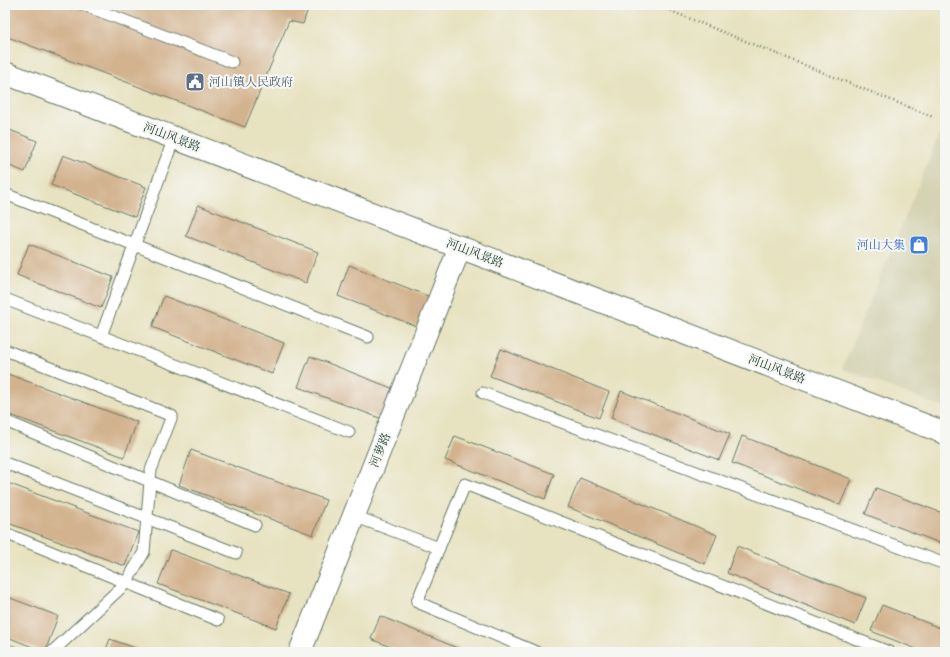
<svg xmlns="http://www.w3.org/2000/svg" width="950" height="657" font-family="'Libre Bodoni','Noto Serif SC',serif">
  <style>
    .built { fill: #d4d3b3 }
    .building { fill: #d3b38f }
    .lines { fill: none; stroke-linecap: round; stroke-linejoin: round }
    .lane-casing { stroke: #657765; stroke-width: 13 }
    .secondary-casing { stroke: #657765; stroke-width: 24 }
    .path { stroke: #657765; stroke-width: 2.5; stroke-dasharray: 1 3; stroke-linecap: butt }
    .lane { stroke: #fff; stroke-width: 11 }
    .secondary { stroke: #fff; stroke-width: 22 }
    .labels { text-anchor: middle; stroke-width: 4; stroke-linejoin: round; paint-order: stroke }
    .service-label { font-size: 12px; fill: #4e5e75; stroke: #f6f6f2; text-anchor: start }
    .street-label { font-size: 12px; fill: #1f3d34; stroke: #f6f6f2 }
    .shop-label { font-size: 12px; fill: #366cbe; stroke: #f6f6f2; text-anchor: end }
  </style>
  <rect width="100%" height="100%" fill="#f6f6f2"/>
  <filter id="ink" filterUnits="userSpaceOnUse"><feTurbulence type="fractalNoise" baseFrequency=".025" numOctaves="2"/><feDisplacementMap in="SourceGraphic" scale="8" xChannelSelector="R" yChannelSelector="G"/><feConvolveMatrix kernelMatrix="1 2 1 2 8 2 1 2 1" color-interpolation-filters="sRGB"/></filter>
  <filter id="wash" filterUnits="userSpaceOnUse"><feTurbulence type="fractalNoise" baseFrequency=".012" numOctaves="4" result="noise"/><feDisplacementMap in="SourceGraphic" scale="16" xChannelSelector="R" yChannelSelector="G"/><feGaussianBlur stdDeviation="0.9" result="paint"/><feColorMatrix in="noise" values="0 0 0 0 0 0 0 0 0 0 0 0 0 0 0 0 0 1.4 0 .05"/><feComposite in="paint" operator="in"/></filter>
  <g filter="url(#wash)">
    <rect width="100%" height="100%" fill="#e7e2c0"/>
    <path class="built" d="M 945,121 L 945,408 L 842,369 Z"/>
    <g id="blocks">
      <g class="building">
        <path d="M 5,5 L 309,5 L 303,24 L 289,21 L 245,127 L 5,36 Z"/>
        <path d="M 5,128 L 37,141 L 25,172 L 5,164 Z"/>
        <path d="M 63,155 L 146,187 L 135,217 L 51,185 Z"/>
        <path d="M 198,205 L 318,252 L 306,283 L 186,236 Z"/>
        <path d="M 29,244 L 113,277 L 101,308 L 17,275 Z"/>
        <path d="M 349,265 L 433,298 L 421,328 L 338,296 Z"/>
        <path d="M 164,296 L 284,343 L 272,374 L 152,327 Z"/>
        <path d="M 501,349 L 609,392 L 599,418 L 490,376 Z"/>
        <path d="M 310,356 L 394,389 L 382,419 L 298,387 Z"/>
        <path d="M 5,373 L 137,422 L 124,457 L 5,413 Z"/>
        <path d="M 621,391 L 730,434 L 719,460 L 611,418 Z"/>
        <path d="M 455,436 L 554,474 L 545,499 L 445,460 Z"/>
        <path d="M 742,436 L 851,479 L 840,505 L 732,463 Z"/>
        <path d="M 191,450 L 326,500 L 313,535 L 179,485 Z"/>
        <path d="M 580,478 L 717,535 L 705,564 L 568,507 Z"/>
        <path d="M 5,482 L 138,532 L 125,566 L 5,522 Z"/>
        <path d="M 876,488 L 945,514 L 945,545 L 865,514 Z"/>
        <path d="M 737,546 L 866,598 L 855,625 L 727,573 Z"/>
        <path d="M 171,550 L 289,594 L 276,628 L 158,584 Z"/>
        <path d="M 5,596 L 58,616 L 45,652 L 5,636 Z"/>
        <path d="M 882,605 L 945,630 L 945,652 L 924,652 L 871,631 Z"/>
        <path d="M 380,616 L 467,652 L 403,652 L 371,639 Z"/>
        <path d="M 110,639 L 146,652 L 105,652 Z"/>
      </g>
    </g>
  </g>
  <g filter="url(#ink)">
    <use href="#blocks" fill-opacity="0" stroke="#657765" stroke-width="1"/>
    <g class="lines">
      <defs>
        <g id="lane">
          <path d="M 84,5 L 232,62"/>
          <path d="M 5,194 L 368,337"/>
          <path d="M 5,299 L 349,432"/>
          <path d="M 101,336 L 174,138"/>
          <path d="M 5,350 L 172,416 L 151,470 L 144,552 L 126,583 L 52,652"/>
          <path d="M 483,393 L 945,564"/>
          <path d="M 5,421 L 255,525"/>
          <path d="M 5,463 L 236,553"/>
          <path d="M 354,516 L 439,548"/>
          <path d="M 5,533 L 218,620"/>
          <path d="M 5,649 L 13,652"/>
          <path d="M 536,652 L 417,602 L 465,484 L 889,652"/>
        </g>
        <g id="secondary">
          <path d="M 5,73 L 945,433"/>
          <path d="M 300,652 L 460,247"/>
        </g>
      </defs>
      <use href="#lane" class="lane-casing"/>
      <use href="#secondary" class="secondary-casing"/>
      <path class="path" d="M 656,5 L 933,117"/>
      <use href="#lane" class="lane"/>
      <use href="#secondary" class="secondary"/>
    </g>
  </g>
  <defs>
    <symbol id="civic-square" viewBox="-11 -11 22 22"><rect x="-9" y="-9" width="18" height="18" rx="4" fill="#5c6f8a" stroke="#f6f6f2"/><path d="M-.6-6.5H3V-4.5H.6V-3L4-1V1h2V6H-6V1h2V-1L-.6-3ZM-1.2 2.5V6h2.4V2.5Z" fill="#fff"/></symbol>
    <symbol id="shop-square" viewBox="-11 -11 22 22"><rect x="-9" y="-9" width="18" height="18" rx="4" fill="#3f7fe0" stroke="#f6f6f2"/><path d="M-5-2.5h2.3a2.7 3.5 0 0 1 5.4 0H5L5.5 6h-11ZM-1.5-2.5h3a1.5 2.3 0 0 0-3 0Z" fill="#fff"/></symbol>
  </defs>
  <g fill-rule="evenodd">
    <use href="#civic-square" x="184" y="71" width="22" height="22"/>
    <use href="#shop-square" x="908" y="234" width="22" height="22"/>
  </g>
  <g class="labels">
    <g class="service-label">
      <text x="209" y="86">河山镇人民政府</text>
    </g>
    <g class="street-label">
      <text transform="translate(172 137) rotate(21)" y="4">河山风景路</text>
      <text transform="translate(475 253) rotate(21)" y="4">河山风景路</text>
      <text transform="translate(777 369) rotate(21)" y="4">河山风景路</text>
      <text transform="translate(380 450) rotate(-68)" y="4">河萝路</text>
    </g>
    <g class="shop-label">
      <text x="905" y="249">河山大集</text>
    </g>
  </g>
  <rect width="950" height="657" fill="none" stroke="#f6f6f2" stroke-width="20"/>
</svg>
